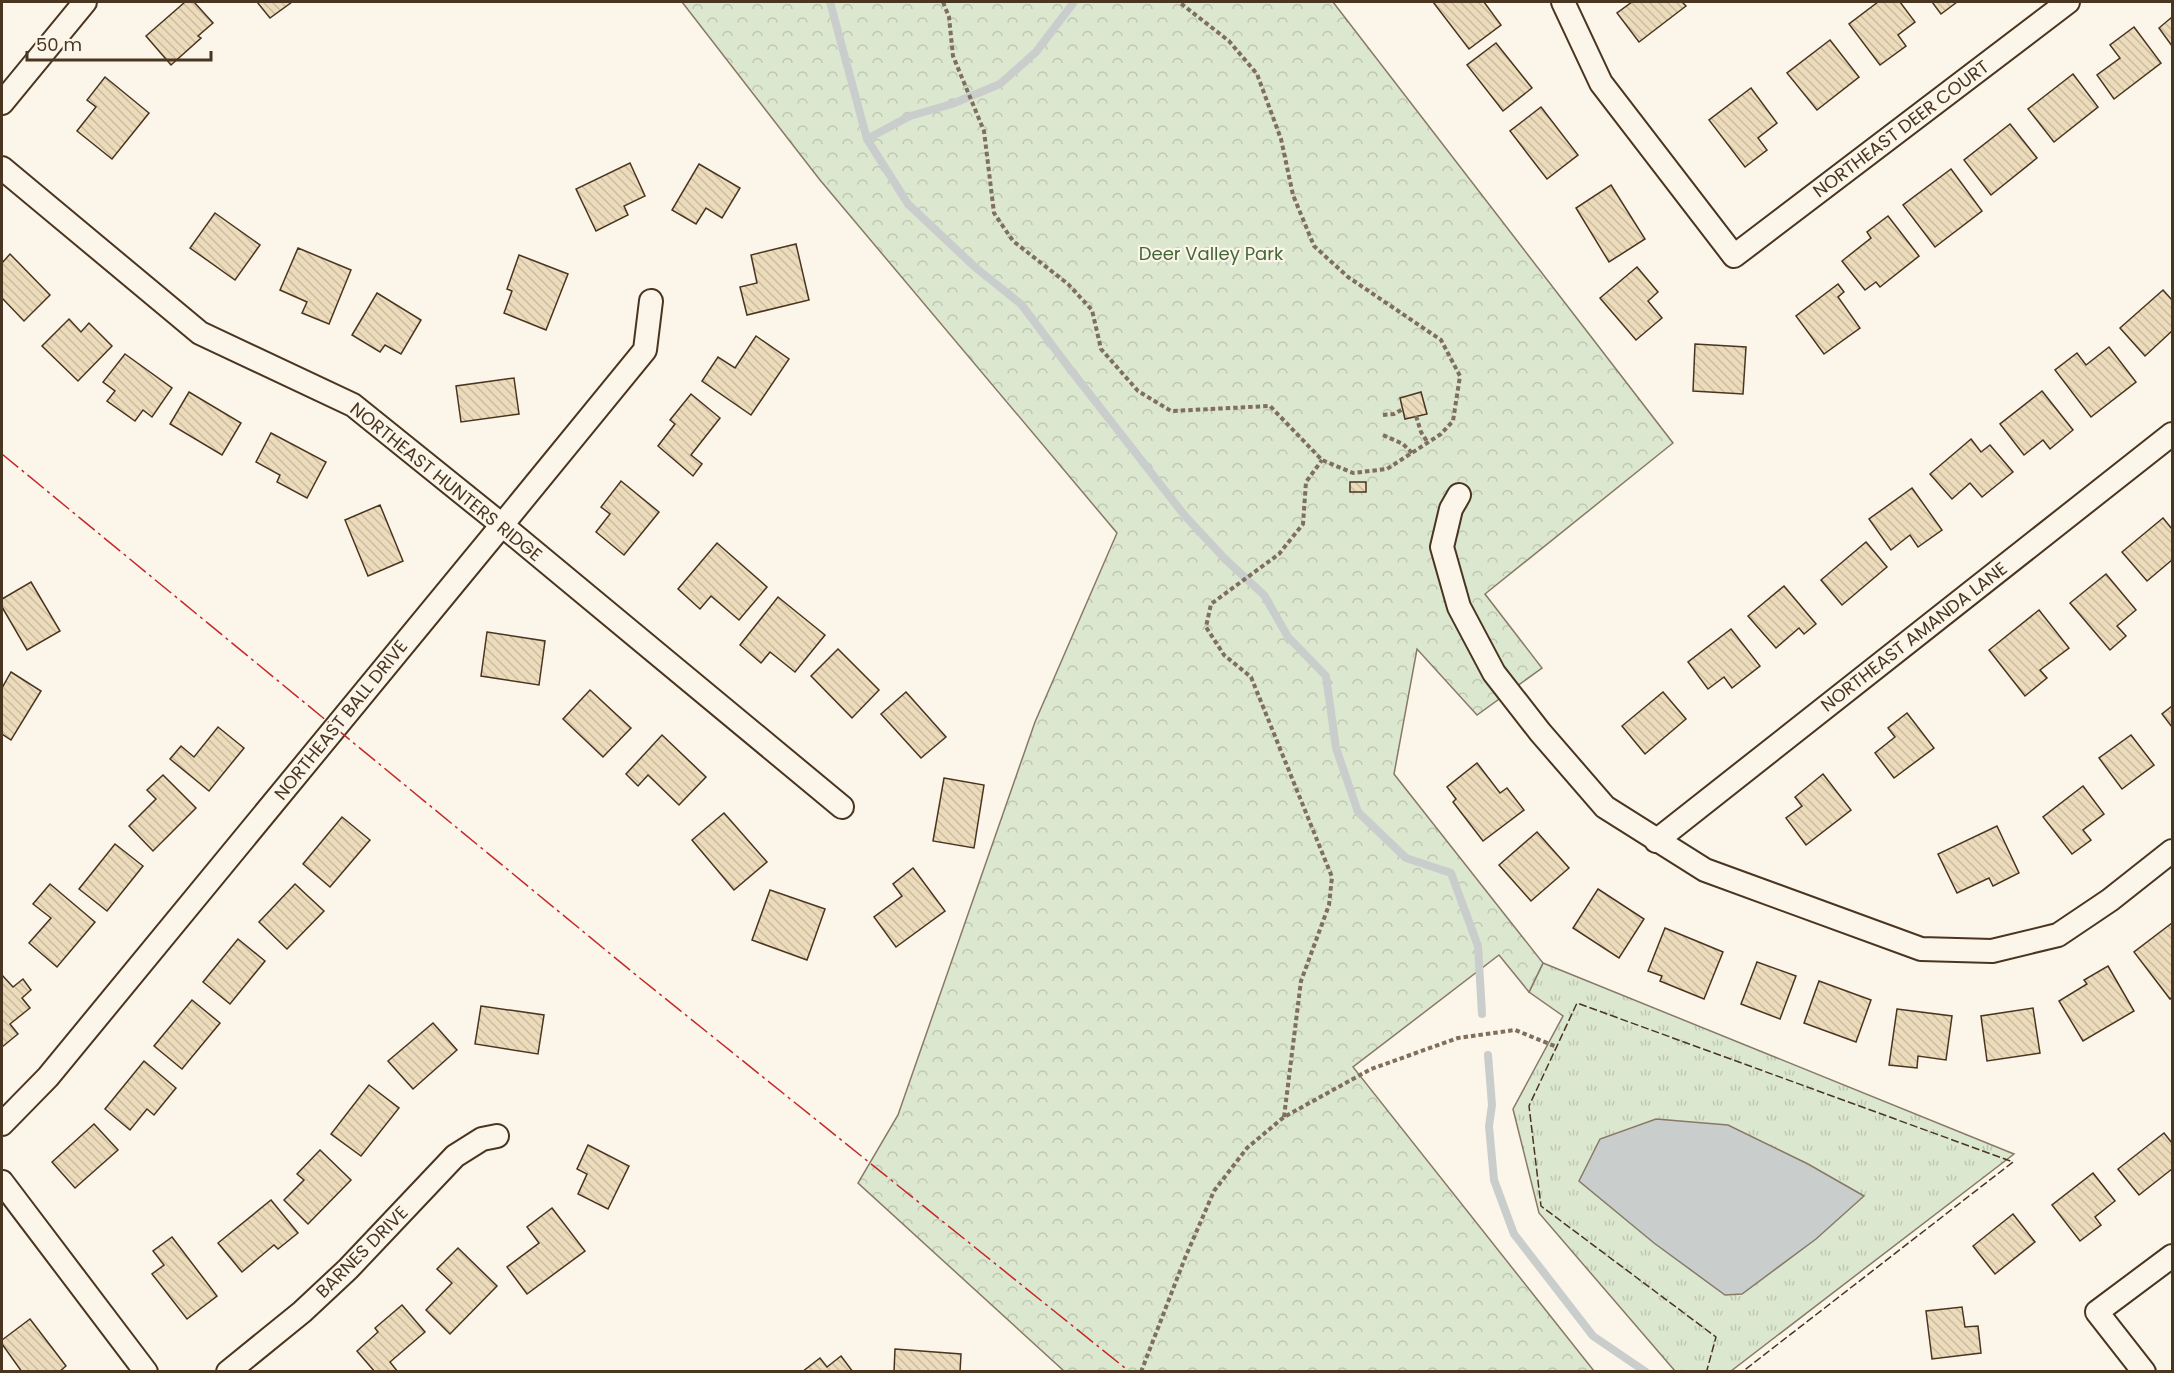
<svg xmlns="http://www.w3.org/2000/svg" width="2174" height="1373" font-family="Poppins,sans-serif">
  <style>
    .grass { fill: url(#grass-tufts); stroke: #887966; stroke-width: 1.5 }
    .forest { fill: url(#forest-crowns); stroke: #887966; stroke-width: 1.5 }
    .water { fill: #c9cecd; stroke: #887966; stroke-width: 1.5 }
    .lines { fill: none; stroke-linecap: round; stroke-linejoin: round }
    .stream { stroke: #c9cecd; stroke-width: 8 }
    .building { fill: url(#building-back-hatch); stroke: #4a3520; stroke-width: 1.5 }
    .minor-casing { stroke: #4a3520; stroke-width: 26 }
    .path { stroke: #7f6f5c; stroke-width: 4; stroke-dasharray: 4.5 3; stroke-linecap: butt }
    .minor { stroke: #fbf6e9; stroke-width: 22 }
    .fence { stroke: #4a3520; stroke-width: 1.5; stroke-dasharray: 8 3; stroke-linecap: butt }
    .power { stroke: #c62828; stroke-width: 1.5; stroke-dasharray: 21 4.5 3 4.5; stroke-linecap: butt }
    .labels { text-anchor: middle; stroke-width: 4.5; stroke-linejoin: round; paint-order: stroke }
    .street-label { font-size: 18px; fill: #4a3520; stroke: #fbf6e9 }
    .park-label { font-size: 18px; fill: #436837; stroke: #fbf6e9 }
  </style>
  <defs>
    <pattern id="grass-tufts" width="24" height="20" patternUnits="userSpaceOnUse" patternTransform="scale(1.5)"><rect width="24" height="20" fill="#dce7d0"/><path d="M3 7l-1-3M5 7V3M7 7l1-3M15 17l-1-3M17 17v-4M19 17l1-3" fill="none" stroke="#bec7b2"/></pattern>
    <pattern id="forest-crowns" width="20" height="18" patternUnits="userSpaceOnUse" patternTransform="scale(1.5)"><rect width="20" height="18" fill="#dce7d0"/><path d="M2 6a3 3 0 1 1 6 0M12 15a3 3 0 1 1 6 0" fill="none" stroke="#bec7b2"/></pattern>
    <pattern id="building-back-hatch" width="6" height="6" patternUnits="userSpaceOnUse" patternTransform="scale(1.5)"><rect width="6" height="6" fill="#ecdcbc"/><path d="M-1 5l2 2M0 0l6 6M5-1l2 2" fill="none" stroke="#ccbda1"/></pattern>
  </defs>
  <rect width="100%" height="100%" fill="#fbf6e9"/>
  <path class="grass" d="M 1543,963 L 2014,1154 L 1731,1371 L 1675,1371 L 1539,1213 L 1513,1109 L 1563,1016 L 1529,992 Z"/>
  <path class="forest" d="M 682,2 L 1333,2 L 1673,443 L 1485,594 L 1542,668 L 1477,715 L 1417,649 L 1394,774 L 1543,963 L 1529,992 L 1499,955 L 1353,1067 L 1594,1371 L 1064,1371 L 858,1183 L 898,1115 L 1035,722 L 1117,533 L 820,180 Z"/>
  <path class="water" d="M 1656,1119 L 1728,1125 L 1808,1164 L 1864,1196 L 1816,1239 L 1742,1294 L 1725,1295 L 1654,1243 L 1579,1181 L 1600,1139 Z"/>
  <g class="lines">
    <g class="stream">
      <path d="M 830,2 L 867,139 L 908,204 L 976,268 L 1021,304 L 1070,369 L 1185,516 L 1225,559 L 1264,595 L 1288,637 L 1326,676 L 1336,748 L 1358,812 L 1406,858 L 1451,873 L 1478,946 L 1482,1014"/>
      <path d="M 867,139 L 910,116 L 952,104 L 1000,84 L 1036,52 L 1074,2"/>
      <path d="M 1488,1055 L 1492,1105 L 1489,1126 L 1494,1180 L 1514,1234 L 1593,1336 L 1646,1372"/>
    </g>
  </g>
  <g class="building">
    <path d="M 185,2 L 194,2 L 213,23 L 198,36 L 201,38 L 171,65 L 146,36 Z"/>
    <path d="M 257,2 L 292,2 L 270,18 Z"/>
    <path d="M 1433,2 L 1484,2 L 1501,25 L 1469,49 Z"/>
    <path d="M 1632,2 L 1682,2 L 1686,6 L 1639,42 L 1617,13 Z"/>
    <path d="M 1878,2 L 1900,2 L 1915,22 L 1898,35 L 1906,46 L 1880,65 L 1849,24 Z"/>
    <path d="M 1932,2 L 1957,2 L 1941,14 Z"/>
    <path d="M 2172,17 L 2172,46 L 2159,28 Z"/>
    <path d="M 2134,27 L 2161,63 L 2114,99 L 2097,75 L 2120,58 L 2110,45 Z"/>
    <path d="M 1830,40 L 1859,77 L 1817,110 L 1787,73 Z"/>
    <path d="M 1496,43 L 1532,88 L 1503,111 L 1467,65 Z"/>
    <path d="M 2073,74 L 2098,107 L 2054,142 L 2028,109 Z"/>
    <path d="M 105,77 L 149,113 L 112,159 L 77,131 L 96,107 L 87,100 Z"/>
    <path d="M 1751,88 L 1777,123 L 1758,138 L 1767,150 L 1745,167 L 1709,120 Z"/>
    <path d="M 1541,107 L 1578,155 L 1547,179 L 1510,131 Z"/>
    <path d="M 2010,124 L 2037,158 L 1991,195 L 1964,160 Z"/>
    <path d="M 630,163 L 645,196 L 624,206 L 628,215 L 596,231 L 576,189 Z"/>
    <path d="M 699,164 L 740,188 L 722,218 L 706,208 L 696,224 L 672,210 Z"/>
    <path d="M 1951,169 L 1982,211 L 1935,247 L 1903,205 Z"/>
    <path d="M 1611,185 L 1645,239 L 1609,262 L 1576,208 Z"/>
    <path d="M 215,213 L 260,245 L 235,280 L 190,248 Z"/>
    <path d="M 1888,216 L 1919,256 L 1880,287 L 1876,282 L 1865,290 L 1842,261 L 1871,238 L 1867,232 Z"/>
    <path d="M 796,244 L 809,300 L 747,315 L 740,287 L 757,283 L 751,255 Z"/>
    <path d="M 298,248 L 351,270 L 329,324 L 302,313 L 307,302 L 280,290 Z"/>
    <path d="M 10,254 L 50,295 L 24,321 L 2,298 L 2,263 Z"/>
    <path d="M 519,255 L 568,274 L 546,330 L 504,313 L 512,291 L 507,289 Z"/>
    <path d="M 1637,267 L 1658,292 L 1648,301 L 1662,318 L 1636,340 L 1600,298 Z"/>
    <path d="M 1838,284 L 1844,292 L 1838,297 L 1860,328 L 1824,354 L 1796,316 Z"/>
    <path d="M 2163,290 L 2172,300 L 2172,331 L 2145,356 L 2120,328 Z"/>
    <path d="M 377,293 L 421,320 L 401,354 L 385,345 L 380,352 L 352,335 Z"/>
    <path d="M 69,319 L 81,332 L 89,323 L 112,346 L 78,381 L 42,346 Z"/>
    <path d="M 756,336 L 789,359 L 751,415 L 702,381 L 718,357 L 735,368 Z"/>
    <path d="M 1695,344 L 1746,347 L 1743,394 L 1693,391 Z"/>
    <path d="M 2109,347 L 2136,382 L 2091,417 L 2055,370 L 2077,353 L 2086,365 Z"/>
    <path d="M 125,354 L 172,388 L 152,417 L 143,410 L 135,421 L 107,401 L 115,391 L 103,382 Z"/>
    <path d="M 514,378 L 519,414 L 461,422 L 456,386 Z"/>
    <path d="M 2042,391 L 2073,430 L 2050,449 L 2043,440 L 2024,455 L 2000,424 Z"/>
    <path d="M 189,392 L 241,423 L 222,455 L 170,424 Z"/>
    <path d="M 1421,392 L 1427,414 L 1405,419 L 1400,398 Z"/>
    <path d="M 691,394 L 720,418 L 691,455 L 702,464 L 693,476 L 658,446 L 675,424 L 670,420 Z"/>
    <path d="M 271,433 L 326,462 L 307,498 L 277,482 L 280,475 L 256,462 Z"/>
    <path d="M 1971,439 L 1981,452 L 1990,445 L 2013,472 L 1982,497 L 1970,483 L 1952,499 L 1930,474 Z"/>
    <path d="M 621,481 L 659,512 L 624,555 L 596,532 L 610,514 L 601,507 Z"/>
    <rect x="1350" y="482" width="16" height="10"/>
    <path d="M 1912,488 L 1942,530 L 1918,547 L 1910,535 L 1891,550 L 1869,519 Z"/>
    <path d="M 380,505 L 403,561 L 368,576 L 345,520 Z"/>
    <path d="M 2163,518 L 2172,529 L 2172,560 L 2147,581 L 2122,552 Z"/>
    <path d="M 1866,542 L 1887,567 L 1842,605 L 1821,580 Z"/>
    <path d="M 717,543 L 767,587 L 739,620 L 711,596 L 700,609 L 678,589 Z"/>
    <path d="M 2106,574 L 2136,610 L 2117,626 L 2126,636 L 2110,650 L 2070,603 Z"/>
    <path d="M 31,582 L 60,631 L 27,650 L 2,607 L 2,599 Z"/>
    <path d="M 1784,586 L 1816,624 L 1804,634 L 1799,628 L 1776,648 L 1748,616 Z"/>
    <path d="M 778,597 L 825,635 L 795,672 L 770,652 L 761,663 L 740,645 Z"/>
    <path d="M 2039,610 L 2069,648 L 2040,670 L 2047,678 L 2025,696 L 1989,650 Z"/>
    <path d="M 1731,629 L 1760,666 L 1732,688 L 1724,677 L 1708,689 L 1688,662 Z"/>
    <path d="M 487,632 L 545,641 L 539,685 L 481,676 Z"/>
    <path d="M 838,649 L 879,690 L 852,718 L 811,676 Z"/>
    <path d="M 11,672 L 41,691 L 11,740 L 2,734 L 2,688 Z"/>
    <path d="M 590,690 L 631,728 L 603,757 L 563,719 Z"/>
    <path d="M 906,692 L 946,737 L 921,758 L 881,714 Z"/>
    <path d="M 1663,692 L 1686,719 L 1645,754 L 1622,726 Z"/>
    <path d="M 2172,706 L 2172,727 L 2162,714 Z"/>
    <path d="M 1907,713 L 1934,748 L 1894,778 L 1875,753 L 1895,737 L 1888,728 Z"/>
    <path d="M 218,727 L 244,748 L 209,791 L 170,759 L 181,746 L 194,757 Z"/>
    <path d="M 662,735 L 706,777 L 679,805 L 648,775 L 638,786 L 626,774 Z"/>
    <path d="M 2131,735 L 2154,765 L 2122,789 L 2099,758 Z"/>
    <path d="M 1477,763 L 1500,793 L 1507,788 L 1524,810 L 1483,841 L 1453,802 L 1456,799 L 1447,787 Z"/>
    <path d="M 1823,774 L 1851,810 L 1806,845 L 1786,818 L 1802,806 L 1795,797 Z"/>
    <path d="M 163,775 L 196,808 L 153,851 L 129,826 L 156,799 L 147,790 Z"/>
    <path d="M 944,778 L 984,785 L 974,848 L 933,841 Z"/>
    <path d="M 2083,786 L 2104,814 L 2083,830 L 2091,840 L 2072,854 L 2043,817 Z"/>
    <path d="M 724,813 L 767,862 L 734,890 L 692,840 Z"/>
    <path d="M 342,817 L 370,840 L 330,887 L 303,864 Z"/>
    <path d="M 1997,826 L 2019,873 L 1993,886 L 1989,878 L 1957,893 L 1938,854 Z"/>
    <path d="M 1537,832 L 1569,868 L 1531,901 L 1499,865 Z"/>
    <path d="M 115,844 L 143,866 L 107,911 L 79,889 Z"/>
    <path d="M 913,868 L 945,911 L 896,947 L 874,917 L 902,896 L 893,884 Z"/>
    <path d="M 50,884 L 95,922 L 57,967 L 29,943 L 51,918 L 33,904 Z"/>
    <path d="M 295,884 L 324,911 L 287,949 L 259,922 Z"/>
    <path d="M 1598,889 L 1644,919 L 1619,958 L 1573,928 Z"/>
    <path d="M 770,890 L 825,909 L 807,960 L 752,940 Z"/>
    <path d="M 2172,923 L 2172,997 L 2170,999 L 2134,952 Z"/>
    <path d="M 1665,928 L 1723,952 L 1704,999 L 1660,981 L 1662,976 L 1648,971 Z"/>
    <path d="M 238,939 L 265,961 L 230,1004 L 203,982 Z"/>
    <path d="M 1757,962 L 1796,976 L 1780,1019 L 1741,1004 Z"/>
    <path d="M 2108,966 L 2134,1011 L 2083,1041 L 2059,1001 L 2087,984 L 2084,980 Z"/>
    <path d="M 2,975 L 13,987 L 23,979 L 31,990 L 22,998 L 30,1008 L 10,1024 L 18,1034 L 2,1047 Z"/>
    <path d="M 1819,981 L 1871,1000 L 1856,1042 L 1804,1023 Z"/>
    <path d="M 192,1000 L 220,1023 L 182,1069 L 154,1046 Z"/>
    <path d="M 481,1006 L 544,1015 L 538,1054 L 475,1044 Z"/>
    <path d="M 2033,1008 L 2040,1053 L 1987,1061 L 1981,1016 Z"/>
    <path d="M 1897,1009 L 1952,1016 L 1946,1060 L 1918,1056 L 1917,1068 L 1889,1065 Z"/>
    <path d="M 433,1023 L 457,1050 L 413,1089 L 388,1061 Z"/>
    <path d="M 144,1061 L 176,1088 L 154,1115 L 147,1109 L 130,1130 L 105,1109 Z"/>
    <path d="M 369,1085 L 399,1108 L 361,1156 L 331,1134 Z"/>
    <path d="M 94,1124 L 118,1150 L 75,1188 L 52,1162 Z"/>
    <path d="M 2164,1133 L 2172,1143 L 2172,1169 L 2139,1195 L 2118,1169 Z"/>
    <path d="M 588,1145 L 629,1166 L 608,1209 L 578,1194 L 587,1174 L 577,1169 Z"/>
    <path d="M 320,1150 L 351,1180 L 308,1224 L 284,1200 L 304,1180 L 297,1174 Z"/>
    <path d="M 2093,1173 L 2115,1201 L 2095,1217 L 2101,1225 L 2080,1241 L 2052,1205 Z"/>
    <path d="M 271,1200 L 298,1233 L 278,1249 L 274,1245 L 242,1272 L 218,1243 Z"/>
    <path d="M 552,1208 L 585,1251 L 527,1294 L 507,1267 L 539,1243 L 527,1227 Z"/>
    <path d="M 2013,1214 L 2035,1242 L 1995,1274 L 1973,1246 Z"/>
    <path d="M 172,1237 L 217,1296 L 187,1319 L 152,1274 L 164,1265 L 153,1251 Z"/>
    <path d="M 458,1248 L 497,1286 L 450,1334 L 426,1310 L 452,1283 L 437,1269 Z"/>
    <path d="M 402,1305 L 425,1332 L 390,1362 L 398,1372 L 375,1372 L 357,1351 L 378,1332 L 375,1328 Z"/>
    <path d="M 1962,1307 L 1965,1327 L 1978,1326 L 1981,1353 L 1932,1359 L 1926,1311 Z"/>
    <path d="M 30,1319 L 66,1366 L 59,1372 L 22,1372 L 2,1344 L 2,1340 Z"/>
    <path d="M 895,1349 L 961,1354 L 960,1372 L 894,1372 Z"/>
    <path d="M 841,1356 L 853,1372 L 802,1372 L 820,1358 L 827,1367 Z"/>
  </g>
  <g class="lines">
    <defs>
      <g id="minor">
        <path d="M 1563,2 L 1601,83 L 1734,256 L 2068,2"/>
        <path d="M 2,103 L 85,2"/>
        <path d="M 2,168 L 200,333 L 353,405 L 502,525 L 842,807"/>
        <path d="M 1459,495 L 1451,509 L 1442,547 L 1459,607 L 1494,673 L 1540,732 L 1605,807 L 1705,870 L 1921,949 L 1992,951 L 2058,935 L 2110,900 L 2172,851"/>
        <path d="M 1656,841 L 2172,434"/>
        <path d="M 2,1124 L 48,1077 L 502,525 L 645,350 L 651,301"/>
        <path d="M 2,1182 L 146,1372"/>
        <path d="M 228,1372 L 302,1312 L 348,1269 L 455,1156 L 482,1139 L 497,1136"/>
        <path d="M 2144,1372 L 2097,1312 L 2172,1256"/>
      </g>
    </defs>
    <use href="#minor" class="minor-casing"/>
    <g class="path">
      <path d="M 943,2 L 949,17 L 953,56 L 984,131 L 994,213 L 1013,241 L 1068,284 L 1092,310 L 1101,349 L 1138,391 L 1171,411 L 1270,406 L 1322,460 L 1353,473 L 1387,469 L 1441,434 L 1453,421 L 1460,376 L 1441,340 L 1348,277 L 1314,246 L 1293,195 L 1281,139 L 1257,74 L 1229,41 L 1179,2"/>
      <path d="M 1383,415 L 1394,414 L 1403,409"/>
      <path d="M 1416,416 L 1421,432 L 1428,443"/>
      <path d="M 1383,435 L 1403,444 L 1412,453"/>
      <path d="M 1284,1117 L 1301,981 L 1329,905 L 1332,877 L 1251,677 L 1224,655 L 1206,627 L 1211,604 L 1279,554 L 1303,524 L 1306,482 L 1322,460"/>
      <path d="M 1141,1372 L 1185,1258 L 1214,1191 L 1247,1148 L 1284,1117 L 1371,1069 L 1458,1038 L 1515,1030 L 1557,1047"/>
    </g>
    <use href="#minor" class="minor"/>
    <path class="fence" d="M 1710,1372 L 1707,1370 L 1716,1337 L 1541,1206 L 1529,1106 L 1577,1003 L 2013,1162 L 1742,1372"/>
    <path class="power" d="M 2,454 L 636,975 L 1130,1372"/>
  </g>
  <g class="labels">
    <g class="street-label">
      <text transform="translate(1901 129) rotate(-37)" y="6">NORTHEAST DEER COURT</text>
      <text transform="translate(446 482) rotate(39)" y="6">NORTHEAST HUNTERS RIDGE</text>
      <text transform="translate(1914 637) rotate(-38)" y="6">NORTHEAST AMANDA LANE</text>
      <text transform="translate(341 720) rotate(-51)" y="6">NORTHEAST BALL DRIVE</text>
      <text transform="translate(362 1252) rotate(-45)" y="6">BARNES DRIVE</text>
    </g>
    <g class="park-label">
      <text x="1211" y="260">Deer Valley Park</text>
    </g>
  </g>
  <rect width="2174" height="1373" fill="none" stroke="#4a3520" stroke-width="6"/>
  <path d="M27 51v9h184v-9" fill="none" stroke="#4a3520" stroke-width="3"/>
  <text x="36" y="51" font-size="18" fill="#4a3520" stroke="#fbf6e9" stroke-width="4.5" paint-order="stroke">50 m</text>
</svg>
